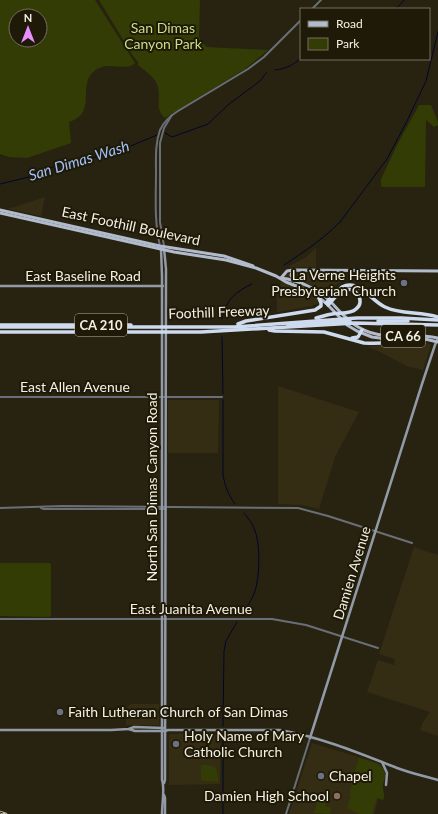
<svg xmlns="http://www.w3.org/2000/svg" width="438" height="814" font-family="Lato,sans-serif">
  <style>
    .built { fill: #342c13 }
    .green { fill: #323c04; fill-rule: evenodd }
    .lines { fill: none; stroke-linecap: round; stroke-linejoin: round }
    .stream { stroke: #00062b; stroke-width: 1 }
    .tertiary { stroke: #6a6f77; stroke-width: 2 }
    .secondary { stroke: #929aa7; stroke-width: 2.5 }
    .primary { stroke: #b2bbcc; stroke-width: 3 }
    .motorway { stroke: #cedaee; stroke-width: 3.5 }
    .rail-casing { stroke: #c4c1b3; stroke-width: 2.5 }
    .rail { stroke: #1f1908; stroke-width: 1; stroke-dasharray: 3; stroke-linecap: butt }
    .worship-dot { fill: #6b7280; stroke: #1f1908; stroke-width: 1.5 }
    .education-dot { fill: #8d6e63; stroke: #1f1908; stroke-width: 1.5 }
    .labels { text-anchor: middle; stroke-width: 4; stroke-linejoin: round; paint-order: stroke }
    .shield { fill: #1f1908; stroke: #b3b0a2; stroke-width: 1 }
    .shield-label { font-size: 13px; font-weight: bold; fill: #f3f0e4 }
    .park-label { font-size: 14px; fill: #c9dd8a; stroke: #1f1908 }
    .street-label { font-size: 14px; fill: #f3f0e4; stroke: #1f1908 }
    .poi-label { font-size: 14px; fill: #f3f0e4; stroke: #1f1908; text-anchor: start }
    .water-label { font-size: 15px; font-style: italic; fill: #a1c1f9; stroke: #1f1908 }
  </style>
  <rect width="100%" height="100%" fill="#282311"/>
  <g class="built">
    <path d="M 45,197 L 41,216 L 8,209 Z"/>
    <path d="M 316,248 L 316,267 L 288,267 L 306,257 Z"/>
    <path d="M 298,271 L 344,272 L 345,281 L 336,285 L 318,303 L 312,306 L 277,312 L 277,293 L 282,280 L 289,272 Z"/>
    <path d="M 418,342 L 429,344 L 431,345 L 423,370 L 407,366 L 382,353 L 368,347 L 369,346 Z"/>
    <path d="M 278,386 L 359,412 L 335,457 L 319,509 L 303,505 L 278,504 Z"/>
    <path d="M 169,400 L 219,400 L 218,453 L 168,453 L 168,401 Z"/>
    <path d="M 414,547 L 438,555 L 438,736 L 420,730 L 422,724 L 430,712 L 367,692 L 378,660 L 394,665 L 395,659 L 379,654 Z"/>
    <path d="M 131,704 L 159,704 L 159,725 L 126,725 L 126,708 Z"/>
    <path d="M 221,733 L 220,784 L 169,785 L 169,734 Z"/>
    <path d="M 312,743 L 378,763 L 382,767 L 384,777 L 374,814 L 289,814 Z"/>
  </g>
  <g class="green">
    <path d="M 0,0 L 95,0 L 135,63 C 126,73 106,58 92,73 C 78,89 97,113 69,122 L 71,143 L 27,158 L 9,157 L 0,154 ZM 16,16 L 40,16 L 40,40 L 16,40 Z"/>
    <path d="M 99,0 L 200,0 L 199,36 L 200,40 L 207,47 L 268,50 L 245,69 L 165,118 C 153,109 163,94 156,82 C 153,76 144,70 138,65 L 138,62 L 133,56 Z"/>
    <path d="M 419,105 L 431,105 L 438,122 L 438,125 L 434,127 L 426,120 L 425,187 L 382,187 L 381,185 L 381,179 L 397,145 Z"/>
    <path d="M 0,563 L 50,563 L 51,565 L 51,616 L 49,617 L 0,616 Z"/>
    <path d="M 359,758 C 368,761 386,763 385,776 C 385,779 383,782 383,785 C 382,791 386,794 383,800 L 377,798 L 372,814 L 359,814 L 347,808 L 351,796 L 349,795 L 352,786 L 351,784 Z"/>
    <path d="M 201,765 C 216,765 218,767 218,782 L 203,781 L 201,780 Z"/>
    <path d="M 317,799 L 326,802 L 325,806 L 331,808 L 330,814 L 314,813 L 317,804 L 315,803 Z"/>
  </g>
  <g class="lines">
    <g class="stream">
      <path d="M 396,9 L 404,0"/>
      <path d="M 275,70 C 286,69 293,65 301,58"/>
      <path d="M 165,133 L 172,137 L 208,124 L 229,104 L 260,81 L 267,72"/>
      <path d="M 0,184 L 33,176 L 43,170 L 59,165 L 77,162 L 121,150 L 157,135"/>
      <path d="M 284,265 C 304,252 323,239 340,222 L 387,159 L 406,123 L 426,81 L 438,32"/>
      <path d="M 222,319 C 225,301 236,291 252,284"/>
      <path d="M 222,337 L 223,394"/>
      <path d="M 223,400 L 223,475 C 225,486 228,494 235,504"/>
      <path d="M 242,615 C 246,608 251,601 254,594 C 260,579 261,543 254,528 C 252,523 248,518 244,513"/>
      <path d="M 223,726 L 224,651 L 226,641 L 237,622"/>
      <path d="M 223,814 L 223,734"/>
    </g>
    <g class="tertiary">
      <path d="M 312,9 L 321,0"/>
      <path d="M 160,246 C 154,221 156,197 156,173 C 156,158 155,144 160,130 C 164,121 170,116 178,111 L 248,69 L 264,57 L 301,20"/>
      <path d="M 164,246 L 160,222 L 160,143 L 164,128 L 172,115"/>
      <path d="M 0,397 L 222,397"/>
      <path d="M 0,508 L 63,506 L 298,508 L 328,516 L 412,543"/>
      <path d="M 41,508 L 44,509 L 166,509"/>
      <path d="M 0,619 L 272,619 L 306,625 L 378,648"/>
      <path d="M 286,814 L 310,738"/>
    </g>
    <g class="secondary">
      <path d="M 161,248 L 162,276 L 162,780 C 165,787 162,805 162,814"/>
      <path d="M 0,286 L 163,286"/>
      <path d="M 129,729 L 135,731 L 165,731 L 168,730 L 280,730 C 320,737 359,753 397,768 C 410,773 424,776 438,780"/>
      <path d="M 0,730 L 111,730 L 129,729 L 134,727 L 163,728"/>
      <path d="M 310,738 L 422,384 L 435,345 L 438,338"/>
      <path d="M 382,762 L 387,773 L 386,785"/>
      <path d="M 164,783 L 165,780 L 166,269 L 164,248"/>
      <path d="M 164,795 L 165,798 L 165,814"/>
    </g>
    <g class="primary">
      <path d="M 0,210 L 160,246 L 224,256 L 253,266"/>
      <path d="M 0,213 L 174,252 L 226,260 L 256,268 L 276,276 L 286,282 L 311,292 L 326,303 L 347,325 L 357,331 L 372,337 L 395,340"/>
      <path d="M 293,270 L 291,275 L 294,281"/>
      <path d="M 281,278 C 298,280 318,289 330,301 C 336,307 341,314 348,319"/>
      <path d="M 281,278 L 287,271 L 293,270 L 438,271"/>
      <path d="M 352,323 C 382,345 405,330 438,338"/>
      <path d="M 404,339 L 425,339 L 438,342"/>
    </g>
    <g class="motorway">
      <path d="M 326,303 L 342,287 C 359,278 371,301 385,307 C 401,315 421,311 438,317"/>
      <path d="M 316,318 C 321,317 326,315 332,314 C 339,312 350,315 356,309 C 366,302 356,286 345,290 C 338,292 333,300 328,305"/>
      <path d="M 378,321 L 408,321"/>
      <path d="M 238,324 L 246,321 L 315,310 L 321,306 L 321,303 L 319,298"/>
      <path d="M 0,325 L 131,325"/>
      <path d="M 288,325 L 350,321"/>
      <path d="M 0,327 L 234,327 L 357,318 L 401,318 L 438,320"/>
      <path d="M 269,330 L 275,331 L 324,332 L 364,343 C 379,344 392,343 406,339"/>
      <path d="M 0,332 L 201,332 L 355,323 L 438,325"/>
      <path d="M 352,338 L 358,337 L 362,330"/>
    </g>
    <defs>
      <path id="rail" d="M 0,812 L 6,814"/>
    </defs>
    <use href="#rail" class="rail-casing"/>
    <use href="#rail" class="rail"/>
  </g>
  <g class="worship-dot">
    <circle cx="404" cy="283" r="4"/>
    <circle cx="60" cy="712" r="4"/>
    <circle cx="176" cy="744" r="4"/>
    <circle cx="321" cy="776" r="4"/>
  </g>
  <circle class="education-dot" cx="337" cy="796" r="4"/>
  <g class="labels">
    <g class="shield">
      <rect x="75" y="314" width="52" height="22" rx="3"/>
      <rect x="381" y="325" width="44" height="22" rx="3"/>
    </g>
    <g class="shield-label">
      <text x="101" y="330">CA 210</text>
      <text x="403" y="341">CA 66</text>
    </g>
    <g class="park-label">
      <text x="163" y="33">San Dimas<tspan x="163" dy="16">Canyon Park</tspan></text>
    </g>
    <g class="street-label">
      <text transform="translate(131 226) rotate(12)" y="5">East Foothill Boulevard</text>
      <text x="83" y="281">East Baseline Road</text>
      <text transform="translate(219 312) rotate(-2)" y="5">Foothill Freeway</text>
      <text x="75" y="392">East Allen Avenue</text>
      <text transform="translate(152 487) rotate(-90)" y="5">North San Dimas Canyon Road</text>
      <text transform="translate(352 573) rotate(-73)" y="5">Damien Avenue</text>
      <text x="191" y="614">East Juanita Avenue</text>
    </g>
    <g class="poi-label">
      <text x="396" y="280" text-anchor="end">La Verne Heights<tspan x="396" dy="16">Presbyterian Church</tspan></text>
      <text x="68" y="717">Faith Lutheran Church of San Dimas</text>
      <text x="184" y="741">Holy Name of Mary<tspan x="184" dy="16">Catholic Church</tspan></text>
      <text x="329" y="781">Chapel</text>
      <text x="329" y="801" text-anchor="end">Damien High School</text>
    </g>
    <g class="water-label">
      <text transform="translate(79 161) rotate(-17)" y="5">San Dimas Wash</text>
    </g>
  </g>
  <rect x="300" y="8" width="130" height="52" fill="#1f1908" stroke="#746f60"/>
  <rect x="308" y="21" width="20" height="6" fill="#b2bbcc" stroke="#746f60"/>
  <text x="336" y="28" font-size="12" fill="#f3f0e4">Road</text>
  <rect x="308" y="38" width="20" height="12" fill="#323c04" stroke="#746f60"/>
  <text x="336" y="48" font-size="12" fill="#f3f0e4">Park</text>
  <g transform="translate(28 28)"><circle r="19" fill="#1f1908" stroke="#746f60"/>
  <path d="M0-3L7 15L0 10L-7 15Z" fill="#e88eff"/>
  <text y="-6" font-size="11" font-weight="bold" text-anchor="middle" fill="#f3f0e4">N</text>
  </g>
</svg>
